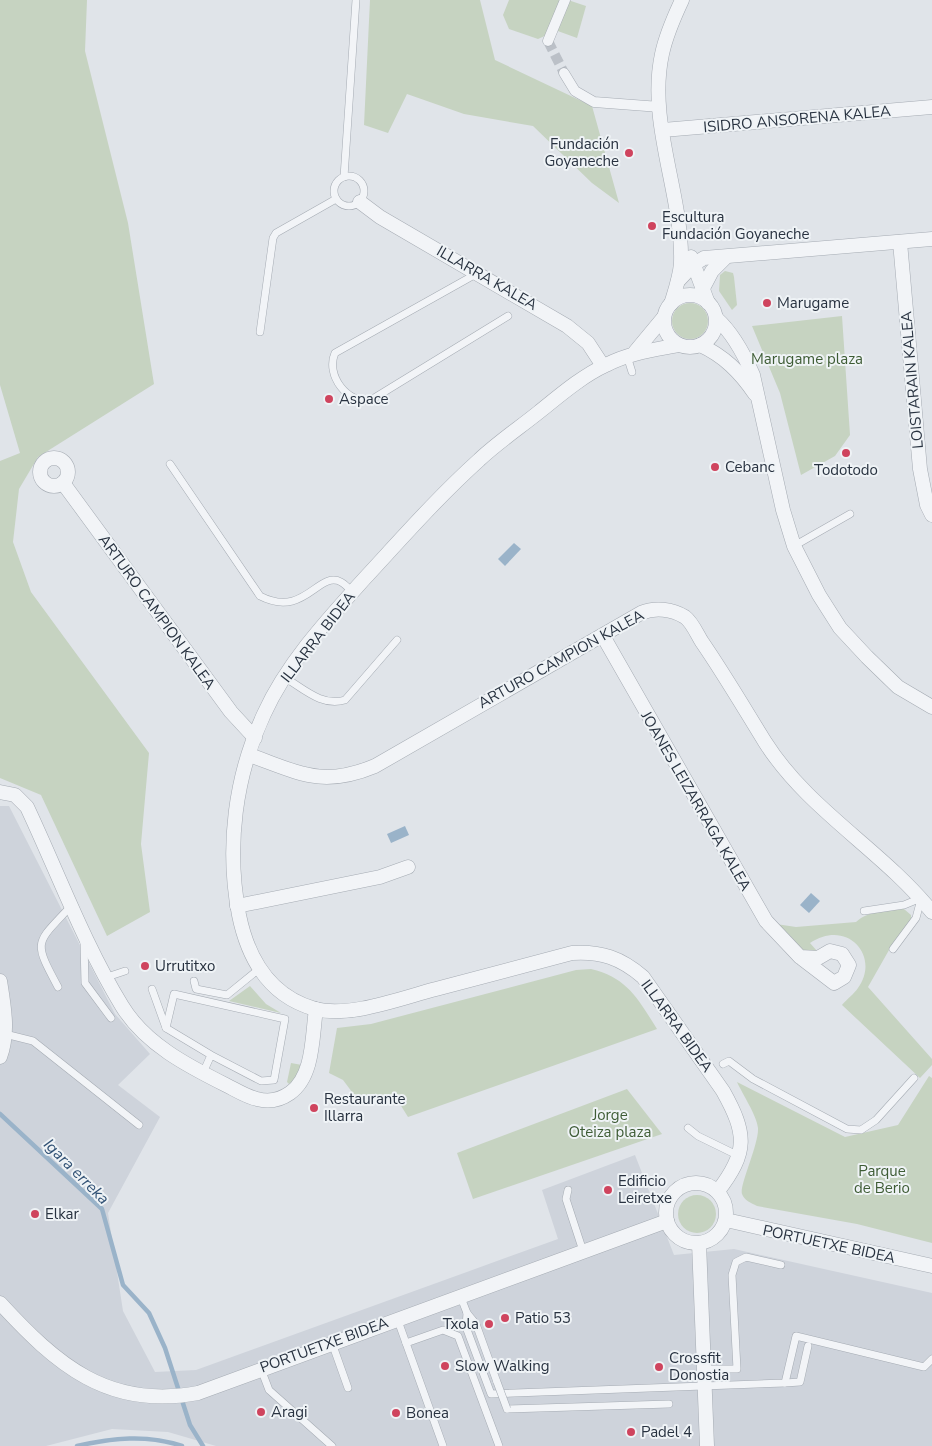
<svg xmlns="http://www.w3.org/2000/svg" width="932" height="1446" font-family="'Nunito Sans',sans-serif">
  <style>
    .built { fill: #ced3db }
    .green { fill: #c6d3c1 }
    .water { fill: #9ab3c9 }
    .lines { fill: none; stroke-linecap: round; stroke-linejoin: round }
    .stream { stroke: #9ab3c9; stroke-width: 4.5 }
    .pedestrian-tunnel { stroke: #bbc0c7; stroke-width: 10; stroke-dasharray: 10 5; stroke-linecap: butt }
    .service-casing { stroke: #a5abb3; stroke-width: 8 }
    .pedestrian-casing { stroke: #a5abb3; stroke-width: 11 }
    .minor-casing { stroke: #a5abb3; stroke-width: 15 }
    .service { stroke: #f2f4f7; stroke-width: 7 }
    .pedestrian { stroke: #f2f4f7; stroke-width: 10 }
    .minor { stroke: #f2f4f7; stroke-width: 14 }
    .service-bridge-casing { stroke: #a5abb3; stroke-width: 8; stroke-linecap: butt }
    .service-bridge { stroke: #f2f4f7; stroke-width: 7 }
    .poi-dot { fill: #cf445e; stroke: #eff3f6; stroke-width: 2 }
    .labels { text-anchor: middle; stroke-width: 4; stroke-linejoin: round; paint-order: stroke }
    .street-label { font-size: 15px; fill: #283240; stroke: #eff3f6 }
    .poi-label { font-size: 15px; fill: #283240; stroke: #eff3f6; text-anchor: start }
    .park-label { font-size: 15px; fill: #3e5c35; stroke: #eff3f6 }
    .water-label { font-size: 16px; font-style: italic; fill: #325275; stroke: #eff3f6 }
  </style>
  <rect width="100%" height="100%" fill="#e0e4e9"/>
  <path class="built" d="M 0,806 L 9,806 L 115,1014 L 150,1054 L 118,1085 L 160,1117 L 108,1213 L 123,1311 L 155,1372 L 196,1370 L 558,1239 L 542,1190 L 635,1155 L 674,1255 L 734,1249 L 932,1293 L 932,1446 L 216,1446 L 168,1432 L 112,1429 L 46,1446 L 0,1446 Z"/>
  <g class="green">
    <path d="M 0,0 L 87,0 L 85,51 L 128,223 L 154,384 L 38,457 L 19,489 L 13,542 L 31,592 L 149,753 L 141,844 L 150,912 L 107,936 L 41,795 L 0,778 L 0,461 L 20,453 L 0,385 Z"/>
    <path d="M 370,0 L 480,0 L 495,60 L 592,106 L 619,203 L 592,183 L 533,126 L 464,114 L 407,94 L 388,133 L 364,125 Z"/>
    <path d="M 509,0 L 562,0 L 549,34 L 538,39 L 509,29 L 503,15 Z"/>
    <path d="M 568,0 L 586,6 L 577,38 L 555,30 Z"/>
    <path d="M 725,271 L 733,273 L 734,277 L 737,305 L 732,310 L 719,291 L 720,275 Z"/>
    <circle cx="690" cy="321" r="18"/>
    <path d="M 842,316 L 850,435 L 835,456 L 801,475 L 780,393 L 752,326 Z"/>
    <path d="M 904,909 L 911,915 L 911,920 L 893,943 L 868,987 L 932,1059 L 932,1065 L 920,1078 L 842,1005 C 847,999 854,994 858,988 C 881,956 847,918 810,943 L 817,951 C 799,955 788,936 776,924 L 796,927 L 856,922 C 869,910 888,911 904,909 Z"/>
    <path d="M 591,969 C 628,978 638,999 657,1029 L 408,1117 L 398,1101 L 355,1096 L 343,1080 L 329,1073 L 337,1028 L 371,1024 L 576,970 Z"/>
    <path d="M 250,986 L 266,1004 L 281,1013 L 229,1001 Z"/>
    <path d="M 291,1063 L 302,1065 L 295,1079 L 289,1084 L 287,1082 Z"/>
    <path d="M 929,1076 L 932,1078 L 932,1243 L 857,1224 L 757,1206 C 751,1203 744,1200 742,1194 C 739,1186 759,1144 758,1128 C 757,1116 742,1093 737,1082 L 845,1137 L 898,1125 Z"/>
    <path d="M 627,1089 L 662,1134 L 473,1199 L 457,1153 Z"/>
    <circle cx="697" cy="1214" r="19"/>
  </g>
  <g class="water">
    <path d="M 514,543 L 521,549 L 505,566 L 498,559 Z"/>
    <path d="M 405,826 L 409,835 L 391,843 L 387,834 Z"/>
    <path d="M 811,893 L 820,901 L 809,913 L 800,905 Z"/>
  </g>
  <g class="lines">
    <g class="stream">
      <path d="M 0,1114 L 102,1209 L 123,1285 L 149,1313 L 165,1348 L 190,1425 L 203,1446"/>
      <path d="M 77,1446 C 112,1438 147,1434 182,1446"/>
    </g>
    <path class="pedestrian-tunnel" d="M 548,41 L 564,73"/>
    <defs>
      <g id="service">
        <circle cx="349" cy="191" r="15"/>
        <path d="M 344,177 L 356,0"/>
        <path d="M 476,274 L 335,353 C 325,375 348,405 371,400 L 508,316"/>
        <path d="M 260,332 L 273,238 L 276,233 L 336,199"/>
        <path d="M 627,356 L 632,372"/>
        <path d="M 170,464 L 260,596 C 305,619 318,570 341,582 C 345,584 349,589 353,592"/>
        <path d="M 794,546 L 850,514"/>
        <path d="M 284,677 C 304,689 322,707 345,700 L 397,640"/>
        <path d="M 864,911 L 904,905 L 921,898"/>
        <path d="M 84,942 L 85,983 L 111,1018"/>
        <path d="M 893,949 L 916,918 L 921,899"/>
        <path d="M 107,977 L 125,971"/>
        <path d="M 194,981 L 196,989 L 227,995 L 259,969"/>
        <path d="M 58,987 C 32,939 36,944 72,905"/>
        <path d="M 152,989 L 166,1028"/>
        <path d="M 5,1034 L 33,1041 L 139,1125"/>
        <path d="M 723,1064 L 729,1061 L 753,1079 L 847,1129 L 861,1130 L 876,1120 L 914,1078"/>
        <path d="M 203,1073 L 211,1055 L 166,1028 L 174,994 L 285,1019 L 274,1080 L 261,1081 L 211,1055"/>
        <path d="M 688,1128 L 698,1136 L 739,1156"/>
        <path d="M 568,1190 L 566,1199 L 583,1251"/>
        <path d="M 460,1295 L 467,1313 L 466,1327 L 491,1394 L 785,1383 L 796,1336 L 924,1367 L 932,1359"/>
        <path d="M 467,1313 L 476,1324 L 497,1382"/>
        <path d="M 397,1318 L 443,1446"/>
        <path d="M 332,1343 L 348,1388"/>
        <path d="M 406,1343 L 443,1330 L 458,1336 L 499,1446"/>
        <path d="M 261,1369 L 269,1390 L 332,1446"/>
        <path d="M 705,1369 L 737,1369 L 732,1275 L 736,1262 L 746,1257 L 781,1265"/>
        <path d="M 785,1383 L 800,1382 L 808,1346"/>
        <path d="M 507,1409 L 669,1404"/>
      </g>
      <g id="pedestrian">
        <path d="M 548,41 L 565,0"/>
        <path d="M 564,73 L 575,91 L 594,102 L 660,107"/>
      </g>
      <g id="minor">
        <path d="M 663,130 L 932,107"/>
        <path d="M 360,202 L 380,217 L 567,326 L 588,343 L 603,366"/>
        <path d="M 900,242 L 920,469 L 927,505 L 932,515"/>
        <path d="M 691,257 L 708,303"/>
        <path d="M 678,281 L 694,264 L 704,258 L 932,239"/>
        <path d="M 702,290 L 712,271 L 725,258"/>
        <circle cx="690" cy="321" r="26"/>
        <path d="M 671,304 C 675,291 680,277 681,263 C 683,194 647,123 662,54 C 666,35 674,17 682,0"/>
        <path d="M 716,318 C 733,333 744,354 753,375 L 783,510 L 794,546 L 819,595 L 840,628 L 867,657 L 898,687 L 932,707"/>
        <path d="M 679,345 C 653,350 629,353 606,365 C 582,376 559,396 539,412 C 519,428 497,443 479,460 C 438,497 402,538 365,578 C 328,619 287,663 264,714 C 235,776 226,847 239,915 C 248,959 269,996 315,1009 C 350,1018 401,998 436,989 C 481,977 526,965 572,953 C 601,951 621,958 643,977 L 723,1091 C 747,1134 748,1152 718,1191"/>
        <path d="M 700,345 C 724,356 740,372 755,394"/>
        <path d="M 635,352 L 664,317"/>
        <circle cx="54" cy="472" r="14"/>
        <path d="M 63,483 L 231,712 L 255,738"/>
        <path d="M 603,636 L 766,921 L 800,957 L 834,983 L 844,977 L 849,965 L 842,954 L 830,951 L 818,958 L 800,957"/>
        <path d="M 249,755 C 300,773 322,788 375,766 L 641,613 C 655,607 672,609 685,617 C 692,622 697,634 702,642 C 724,674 744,708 765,742 C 808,810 882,850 932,912"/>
        <path d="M 0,792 L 15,795 L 27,807 C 58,873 84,944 122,1006 C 145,1044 188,1066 226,1085 C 236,1090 247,1097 257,1099 C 268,1102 280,1100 290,1093 C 314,1076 312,1036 316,1009"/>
        <path d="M 237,906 L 380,877 L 408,867"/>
        <path d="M 0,981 C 4,1006 9,1033 0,1057"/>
        <circle cx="696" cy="1213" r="30"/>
        <path d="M 726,1220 L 932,1266"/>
        <path d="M 699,1243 L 707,1446"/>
        <path d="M 0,1303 C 56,1364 108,1410 198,1393 L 667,1221"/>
      </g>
    </defs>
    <use href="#service" class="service-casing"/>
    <use href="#pedestrian" class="pedestrian-casing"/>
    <use href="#minor" class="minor-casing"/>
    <use href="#service" class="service"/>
    <use href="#pedestrian" class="pedestrian"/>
    <use href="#minor" class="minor"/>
    <defs>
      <path id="service-bridge" d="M 497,1382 L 507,1409"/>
    </defs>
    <use href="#service-bridge" class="service-bridge-casing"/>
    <use href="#service-bridge" class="service-bridge"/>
  </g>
  <g class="poi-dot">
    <circle cx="629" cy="153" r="5"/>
    <circle cx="652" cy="226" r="5"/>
    <circle cx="767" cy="303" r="5"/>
    <circle cx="329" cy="399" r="5"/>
    <circle cx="846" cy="453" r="5"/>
    <circle cx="715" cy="467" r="5"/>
    <circle cx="145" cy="966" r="5"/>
    <circle cx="314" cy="1108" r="5"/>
    <circle cx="608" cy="1190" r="5"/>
    <circle cx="35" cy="1214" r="5"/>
    <circle cx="505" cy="1318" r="5"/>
    <circle cx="489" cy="1324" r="5"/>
    <circle cx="445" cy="1366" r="5"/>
    <circle cx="659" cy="1367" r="5"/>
    <circle cx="261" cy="1412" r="5"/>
    <circle cx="396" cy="1413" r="5"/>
    <circle cx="631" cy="1432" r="5"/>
  </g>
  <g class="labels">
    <g class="street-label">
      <text transform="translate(797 119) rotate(-5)" y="5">ISIDRO ANSORENA KALEA</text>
      <text transform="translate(487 278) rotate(30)" y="5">ILLARRA KALEA</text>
      <text transform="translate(912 380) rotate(-95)" y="5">LOISTARAIN KALEA</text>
      <text transform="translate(157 612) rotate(54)" y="5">ARTURO CAMPION KALEA</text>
      <text transform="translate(318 637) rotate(-52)" y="5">ILLARRA BIDEA</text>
      <text transform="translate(561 659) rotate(-29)" y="5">ARTURO CAMPION KALEA</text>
      <text transform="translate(696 801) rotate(60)" y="5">JOANES LEIZARRAGA KALEA</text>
      <text transform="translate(677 1026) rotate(54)" y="5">ILLARRA BIDEA</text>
      <text transform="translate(829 1244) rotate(12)" y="5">PORTUETXE BIDEA</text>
      <text transform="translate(324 1345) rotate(-20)" y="5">PORTUETXE BIDEA</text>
    </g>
    <g class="poi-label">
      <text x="619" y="149" text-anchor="end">Fundación<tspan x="619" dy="17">Goyaneche</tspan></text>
      <text x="662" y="222">Escultura<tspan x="662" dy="17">Fundación Goyaneche</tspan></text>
      <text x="777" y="308">Marugame</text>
      <text x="339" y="404">Aspace</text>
      <text x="725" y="472">Cebanc</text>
      <text x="846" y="475" text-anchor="middle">Todotodo</text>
      <text x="155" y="971">Urrutitxo</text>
      <text x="324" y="1104">Restaurante<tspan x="324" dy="17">Illarra</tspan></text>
      <text x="618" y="1186">Edificio<tspan x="618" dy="17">Leiretxe</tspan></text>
      <text x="45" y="1219">Elkar</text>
      <text x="515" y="1323">Patio 53</text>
      <text x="479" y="1329" text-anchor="end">Txola</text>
      <text x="669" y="1363">Crossfit<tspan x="669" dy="17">Donostia</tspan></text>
      <text x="455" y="1371">Slow Walking</text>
      <text x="271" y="1417">Aragi</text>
      <text x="406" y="1418">Bonea</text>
      <text x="641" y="1437">Padel 4</text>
    </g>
    <g class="park-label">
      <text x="807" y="364">Marugame plaza</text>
      <text x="610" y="1120">Jorge<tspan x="610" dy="17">Oteiza plaza</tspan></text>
      <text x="882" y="1176">Parque<tspan x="882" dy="17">de Berio</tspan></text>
    </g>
    <g class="water-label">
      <text transform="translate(77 1171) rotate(45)" y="6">Igara erreka</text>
    </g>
  </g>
</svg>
